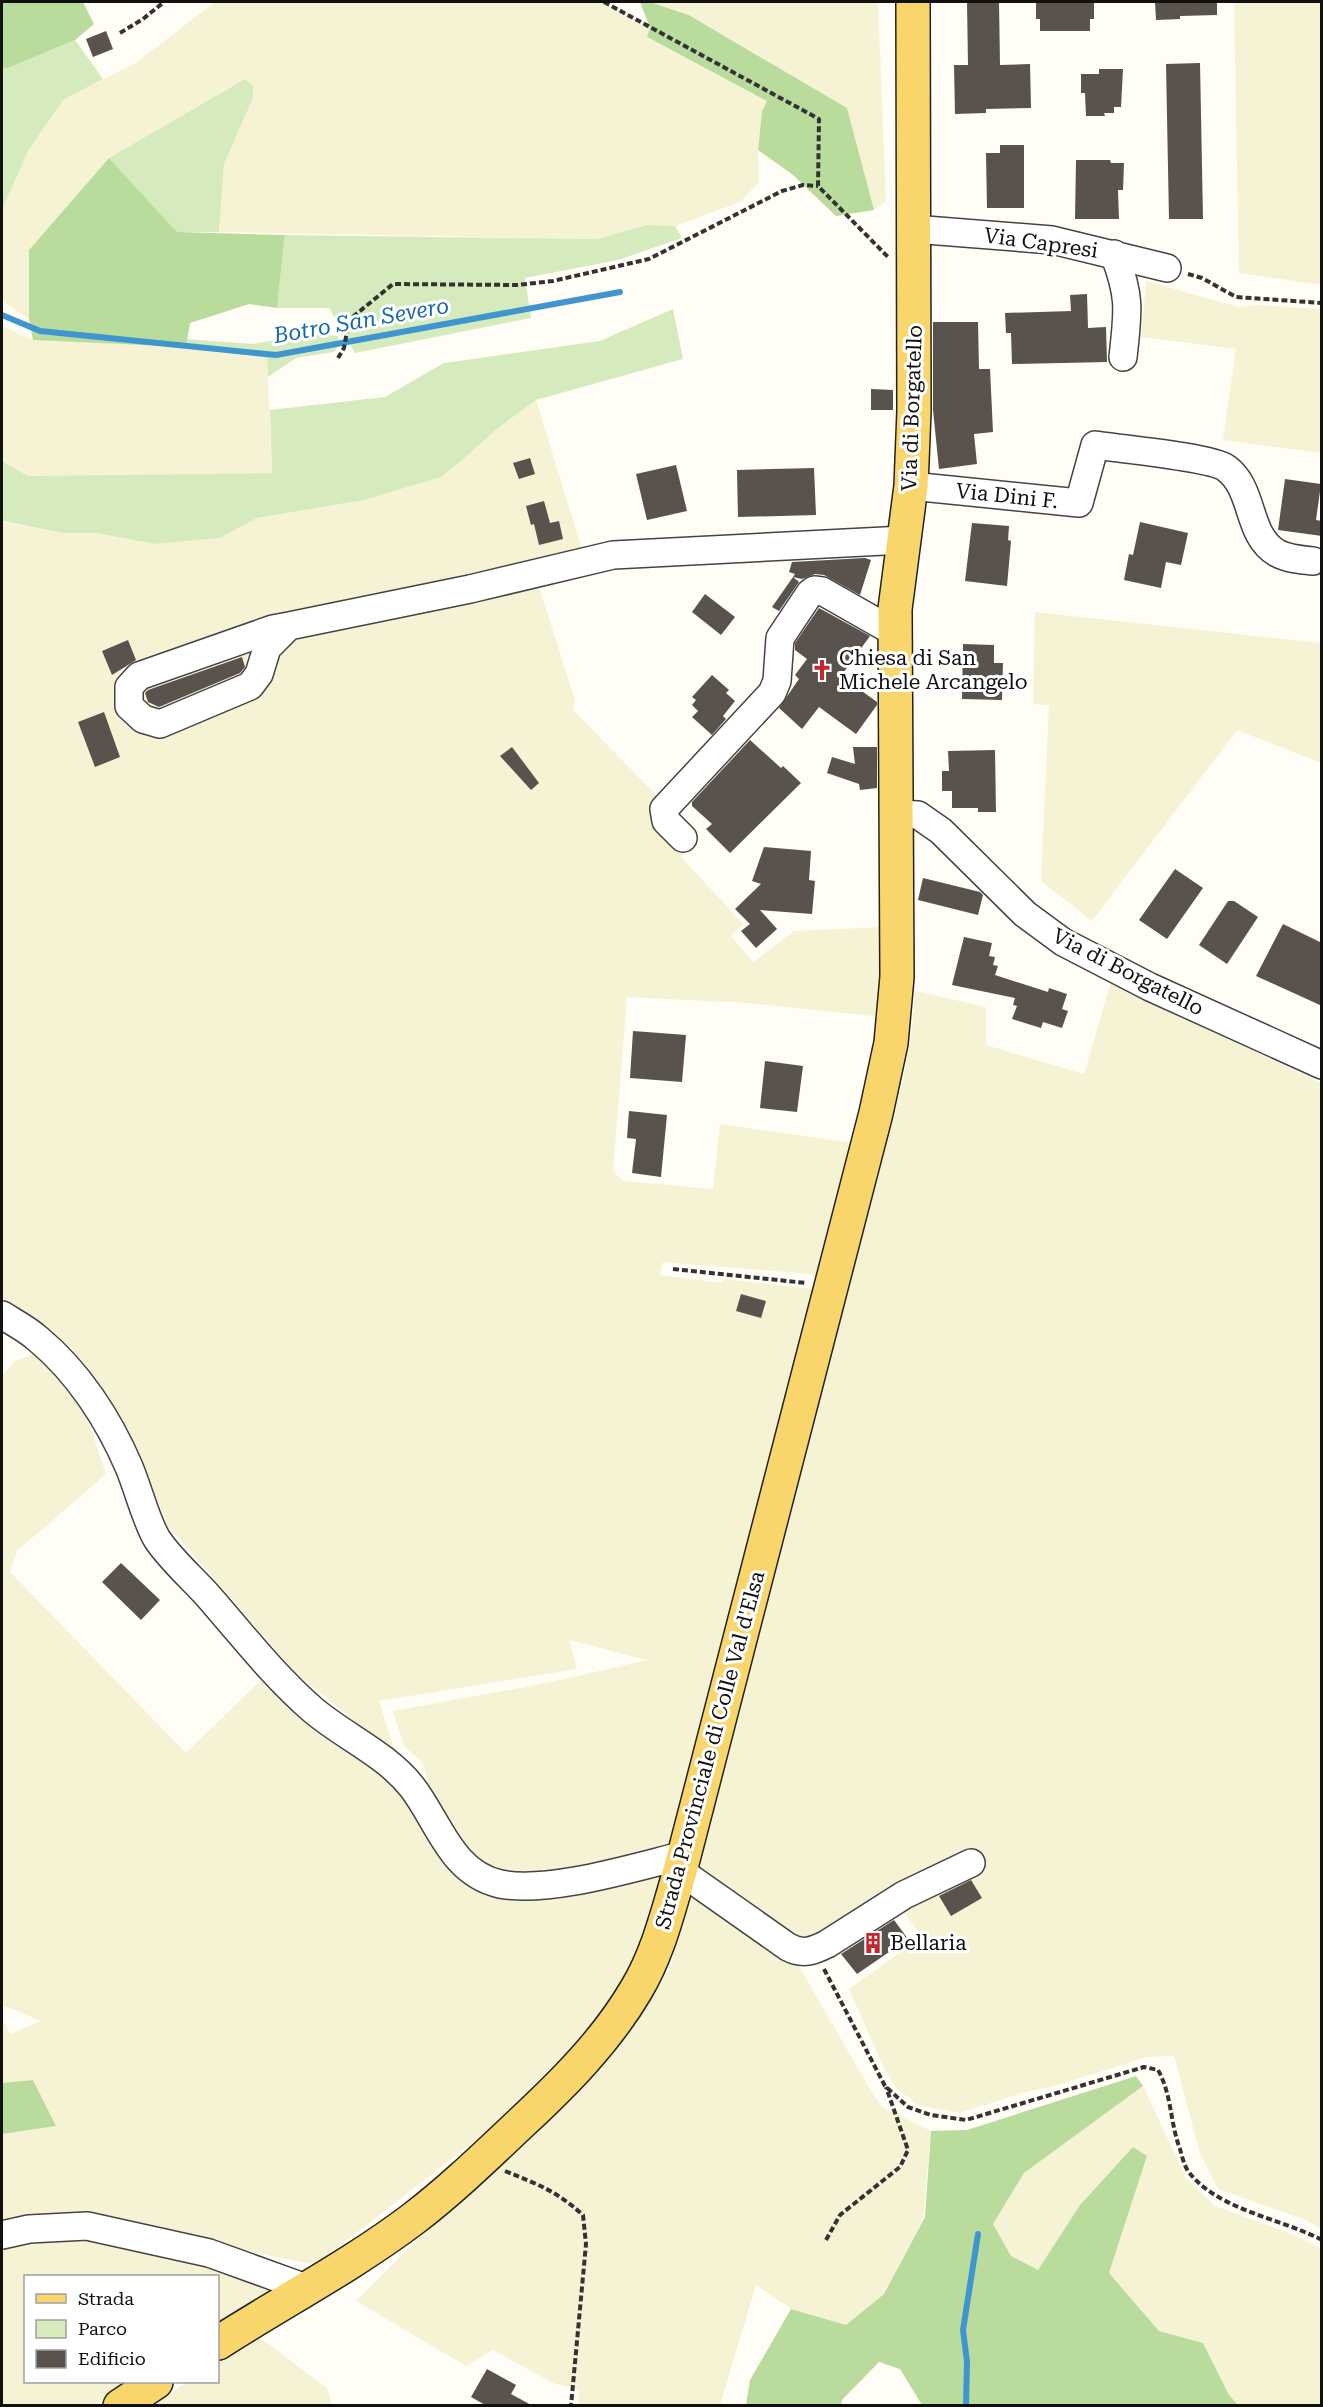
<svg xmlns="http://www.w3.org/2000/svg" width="1323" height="2407" font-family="'Roboto Serif',serif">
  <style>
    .farmland { fill: #f6f3d4 }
    .green { fill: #d5ebbd }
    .forest { fill: #b9dc9c }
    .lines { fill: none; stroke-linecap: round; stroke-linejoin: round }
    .stream { stroke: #3f96cf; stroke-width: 6 }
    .building { fill: #5a524d }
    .minor-casing { stroke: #444; stroke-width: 30 }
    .major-casing { stroke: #222; stroke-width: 36 }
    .path { stroke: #333; stroke-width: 4; stroke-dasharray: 6 3; stroke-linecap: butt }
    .minor { stroke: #fff; stroke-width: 27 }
    .major { stroke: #f9d66b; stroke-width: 33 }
    .labels { text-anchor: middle; stroke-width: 6; stroke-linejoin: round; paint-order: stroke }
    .street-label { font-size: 21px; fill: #111; stroke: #fff }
    .poi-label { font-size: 21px; fill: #111; stroke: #fff; text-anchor: start }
    .water-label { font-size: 22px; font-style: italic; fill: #1768a6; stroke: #fff }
  </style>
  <rect width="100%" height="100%" fill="#fffdf5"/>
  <g class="farmland">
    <path d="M 215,2 L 604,2 L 650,28 L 648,38 L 767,101 L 762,111 L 758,150 L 759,182 L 740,202 L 675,226 L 647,225 L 597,239 L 219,232 L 224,164 L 253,98 L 245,79 L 109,158 L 29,250 L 29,319 L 2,301 L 2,210 L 28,151 L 63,100 L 137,62 Z"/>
    <path d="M 650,2 L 878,2 L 886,201 L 874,210 L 847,108 L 690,15 Z"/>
    <path d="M 1234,2 L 1321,2 L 1321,285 L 1239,273 Z"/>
    <path d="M 1146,281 L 1239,307 L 1257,305 L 1321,309 L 1321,453 L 1223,440 L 1236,349 L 1141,337 Z"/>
    <path d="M 2,326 L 33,340 L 186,347 L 267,358 L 272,473 L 28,476 L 2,461 Z"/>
    <path d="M 536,400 L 584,556 L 537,581 L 575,700 L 573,710 L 699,839 L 681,857 L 743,924 L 731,936 L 753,962 L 794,931 L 884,927 L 882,1017 L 747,1003 L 627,997 L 613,1171 L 623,1181 L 713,1189 L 720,1124 L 853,1143 L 822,1275 L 663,1262 L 660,1275 L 722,1283 L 724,1279 L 820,1290 L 676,1832 L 664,1848 L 622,1861 L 524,1879 L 486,1870 L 460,1850 L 432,1802 L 423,1763 L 404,1746 L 393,1711 L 551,1682 L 647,1660 L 569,1640 L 577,1669 L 379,1701 L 396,1755 L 296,1673 L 168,1526 L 128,1430 L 71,1347 L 2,1300 L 2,522 L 63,533 L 96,533 L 155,544 L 220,538 L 257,518 L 364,500 L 441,477 L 460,462 L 498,428 Z"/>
    <path d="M 1035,612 L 1321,643 L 1321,763 L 1237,730 L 1092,921 L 1041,881 L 1049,705 L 1033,704 Z"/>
    <path d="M 1111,982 L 1321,1083 L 1321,2229 L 1306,2220 L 1218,2189 L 1200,2153 L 1174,2056 L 1147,2057 L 1055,2086 L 1026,2092 L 959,2113 L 918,2105 L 896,2088 L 884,2068 L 849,1989 L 922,1937 L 887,1888 L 817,1941 L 806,1944 L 704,1874 L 697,1866 L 903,1081 L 912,1029 L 915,991 L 986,1007 L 986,1045 L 1084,1074 Z"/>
    <path d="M 35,1354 L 84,1408 L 106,1474 L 17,1551 L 10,1572 L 186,1753 L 262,1679 L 406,1790 L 449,1859 L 473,1889 L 527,1892 L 664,1871 L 654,1892 L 636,1970 L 600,2019 L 486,2132 L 315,2265 L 218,2245 L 84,2212 L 2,2227 L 2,2134 L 56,2126 L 33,2080 L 2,2083 L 2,2019 L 10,2034 L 41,2021 L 2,2005 L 2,1376 L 15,1361 Z"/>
    <path d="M 691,1891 L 799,1966 L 871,2091 L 882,2107 L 931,2131 L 923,2220 L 884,2294 L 846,2325 L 791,2309 L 756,2285 L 720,2405 L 578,2405 L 579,2390 L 553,2383 L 493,2350 L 466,2366 L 356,2301 L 490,2167 L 516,2147 L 612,2054 L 670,1969 Z"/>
    <path d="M 1143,2086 L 1186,2178 L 1215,2206 L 1295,2235 L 1321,2249 L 1321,2405 L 1238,2405 L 1229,2395 L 1203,2343 L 1159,2331 L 1109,2273 L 1147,2157 L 1133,2147 L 1080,2205 L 1038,2271 L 1011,2256 L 992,2224 L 1024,2173 Z"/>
    <path d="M 90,2235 L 272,2282 L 272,2295 L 218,2329 L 218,2276 L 26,2276 L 26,2382 L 130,2382 L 103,2398 L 95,2405 L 2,2405 L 2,2247 L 26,2241 Z"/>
    <path d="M 258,2336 L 327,2388 L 332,2405 L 150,2406 L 187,2382 L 218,2382 L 218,2362 Z"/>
  </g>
  <g class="green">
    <path d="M 75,40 L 103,79 L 63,100 L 28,151 L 2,210 L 2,67 L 6,69 Z"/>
    <path d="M 245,79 L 253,86 L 253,98 L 224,164 L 219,232 L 177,232 L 109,158 Z"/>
    <path d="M 647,225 L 675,226 L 682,238 L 618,260 L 525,278 L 531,318 L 355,353 L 329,308 L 277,308 L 285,235 L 597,239 Z"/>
    <path d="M 673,309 L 683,359 L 536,400 L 498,428 L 460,462 L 441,477 L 364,500 L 257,518 L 220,538 L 155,544 L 96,533 L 63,533 L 2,521 L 2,461 L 28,476 L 272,473 L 270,410 L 385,397 L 444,363 L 600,341 Z"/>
    <path d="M 313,334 L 338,336 L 339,346 L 333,352 L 296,358 L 268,377 L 267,358 L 186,347 L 187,339 L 252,344 Z"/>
  </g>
  <g class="forest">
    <path d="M 2,2 L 83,2 L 94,24 L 75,40 L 6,69 L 2,67 Z"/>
    <path d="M 640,2 L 650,2 L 689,15 L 847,108 L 874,210 L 836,216 L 793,175 L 758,150 L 762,111 L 767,101 L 647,37 L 650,28 Z"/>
    <path d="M 109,158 L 177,232 L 285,235 L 277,308 L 249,304 L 190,323 L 186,347 L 33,340 L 29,319 L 29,250 Z"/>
    <path d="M 1136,2076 L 1143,2086 L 1024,2173 L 993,2224 L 1011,2256 L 1038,2270 L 1080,2205 L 1133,2147 L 1147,2156 L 1109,2273 L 1159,2331 L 1203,2343 L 1229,2395 L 1238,2405 L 922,2405 L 900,2369 L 879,2362 L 842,2400 L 841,2405 L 746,2405 L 750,2380 L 791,2309 L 846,2325 L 884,2294 L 925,2217 L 931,2131 L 967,2130 Z"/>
    <path d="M 33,2080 L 56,2126 L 2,2134 L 2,2083 Z"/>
  </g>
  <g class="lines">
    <g class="stream">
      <path d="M 2,315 L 40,331 L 276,355 L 620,292"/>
      <path d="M 966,2406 L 967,2362 L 963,2330 L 978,2234"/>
    </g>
  </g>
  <g class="building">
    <path d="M 967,2 L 999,2 L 1000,65 L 1030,64 L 1031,108 L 986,109 L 986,113 L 955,114 L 954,65 L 968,65 Z"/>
    <path d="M 1036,2 L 1094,2 L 1094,19 L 1090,19 L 1090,31 L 1040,31 L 1040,19 L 1036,19 Z"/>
    <path d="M 1155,2 L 1217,2 L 1217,15 L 1180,16 L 1180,19 L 1156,20 Z"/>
    <path d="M 106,31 L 113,49 L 93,57 L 86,39 Z"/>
    <path d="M 1200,63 L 1203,219 L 1169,219 L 1166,64 Z"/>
    <path d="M 1099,69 L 1123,69 L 1121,107 L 1114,107 L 1114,113 L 1104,113 L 1105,116 L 1086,116 L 1085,93 L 1081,93 L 1081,74 L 1099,74 Z"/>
    <path d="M 1000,145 L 1024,145 L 1024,208 L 987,208 L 986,153 L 1000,153 Z"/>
    <path d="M 1076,160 L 1110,160 L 1111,163 L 1124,163 L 1123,190 L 1118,190 L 1119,219 L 1075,219 Z"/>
    <path d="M 1087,294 L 1088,328 L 1106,327 L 1107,362 L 1012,364 L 1011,333 L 1006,333 L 1005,313 L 1071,311 L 1070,295 Z"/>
    <path d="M 933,322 L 978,322 L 979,369 L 990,369 L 993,432 L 974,434 L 977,464 L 939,469 L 933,410 Z"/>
    <path d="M 871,389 L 893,390 L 893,410 L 871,410 Z"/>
    <path d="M 530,458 L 535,474 L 519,479 L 513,463 Z"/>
    <path d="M 676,465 L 687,511 L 647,520 L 636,474 Z"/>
    <path d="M 814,468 L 816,515 L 738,517 L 737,470 Z"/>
    <path d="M 1285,479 L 1321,484 L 1316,520 L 1322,521 L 1322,536 L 1278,530 Z"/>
    <path d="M 544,501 L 550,523 L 559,521 L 563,539 L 539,545 L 534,524 L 531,525 L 526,506 Z"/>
    <path d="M 1140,522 L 1188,533 L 1181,565 L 1166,562 L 1161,588 L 1124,580 L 1129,554 L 1133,555 Z"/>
    <path d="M 972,523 L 1009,526 L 1008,540 L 1011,541 L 1007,586 L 965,581 Z"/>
    <path d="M 865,558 L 871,560 L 860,595 L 824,575 L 815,574 L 802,579 L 793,577 L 795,574 L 789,572 L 792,562 Z"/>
    <path d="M 793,577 L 799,582 L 779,611 L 772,607 Z"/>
    <path d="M 705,594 L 735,617 L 721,635 L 692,612 Z"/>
    <path d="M 819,608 L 870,636 L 841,676 L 877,702 L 877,705 L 856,734 L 819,707 L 802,729 L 779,708 L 799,679 L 795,675 L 807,659 L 795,650 L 795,643 Z"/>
    <path d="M 128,640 L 136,660 L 112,675 L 102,651 Z"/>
    <path d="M 963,644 L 994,645 L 994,663 L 1003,663 L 1002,700 L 962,699 Z"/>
    <path d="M 242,657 L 245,667 L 240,673 L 159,707 L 148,702 L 145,693 L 148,690 Z"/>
    <path d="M 712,675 L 729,690 L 726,693 L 735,701 L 723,716 L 726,719 L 712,735 L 692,717 L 698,711 L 692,705 L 696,700 L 692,697 Z"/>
    <path d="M 104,712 L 120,757 L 95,767 L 78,722 Z"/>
    <path d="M 750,740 L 781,768 L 783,766 L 801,783 L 730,853 L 706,829 L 712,824 L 692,806 L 692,802 Z"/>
    <path d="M 512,747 L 539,783 L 531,790 L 500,756 Z"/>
    <path d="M 853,747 L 877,747 L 877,788 L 860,790 L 859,784 L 827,773 L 832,757 L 855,764 Z"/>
    <path d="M 995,750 L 996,812 L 978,812 L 978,808 L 952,808 L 952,791 L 942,791 L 942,771 L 949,771 L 948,751 Z"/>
    <path d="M 764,847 L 811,851 L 809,880 L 815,881 L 812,914 L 760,910 L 777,929 L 756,948 L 741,931 L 750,924 L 735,909 L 761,884 L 752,881 Z"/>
    <path d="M 1175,869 L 1203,888 L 1167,939 L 1139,920 Z"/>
    <path d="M 923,878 L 980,892 L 983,895 L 978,915 L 918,900 Z"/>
    <path d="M 1228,901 L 1234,901 L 1258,917 L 1227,964 L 1199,945 Z"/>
    <path d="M 1283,924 L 1322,943 L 1322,1006 L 1256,976 Z"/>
    <path d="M 964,937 L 992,943 L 989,956 L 995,957 L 993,965 L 998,966 L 995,975 L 1048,992 L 1049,988 L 1067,994 L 1062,1009 L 1068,1011 L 1062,1028 L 1043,1022 L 1041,1028 L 1012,1019 L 1017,1006 L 1013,1005 L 1015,998 L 952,985 Z"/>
    <path d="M 633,1031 L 686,1035 L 682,1082 L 630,1078 Z"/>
    <path d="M 765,1061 L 803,1066 L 797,1112 L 760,1108 Z"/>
    <path d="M 629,1111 L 667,1115 L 661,1177 L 632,1173 L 636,1139 L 627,1138 Z"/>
    <path d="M 741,1294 L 766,1301 L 761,1318 L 736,1311 Z"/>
    <path d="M 121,1563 L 160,1600 L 141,1620 L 102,1582 Z"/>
    <path d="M 971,1880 L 982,1898 L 951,1916 L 939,1896 Z"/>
    <path d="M 894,1920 L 908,1939 L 857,1974 L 841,1954 Z"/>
    <path d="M 487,2369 L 516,2385 L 511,2394 L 533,2406 L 487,2406 L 471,2397 Z"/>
  </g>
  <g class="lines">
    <defs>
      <g id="minor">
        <path d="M 913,229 L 1052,240 L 1167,268"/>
        <path d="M 1114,254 C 1131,297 1128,312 1123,357"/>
        <path d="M 911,486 L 1079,503 L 1095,445 C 1120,449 1210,457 1226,468 C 1255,489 1246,535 1277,553 C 1288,559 1301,560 1313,561"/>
        <path d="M 289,626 L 267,648 L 259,674 L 250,686 L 160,724 L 143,719 L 129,706 L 129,687 L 139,676 L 273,629 L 289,626 L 470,589 L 613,555 L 904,540"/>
        <path d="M 896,814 L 918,815 L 941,831 L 1025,914 L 1063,942 L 1150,987 L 1322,1065"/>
        <path d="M 683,838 L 666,821 L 664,809 L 772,693 L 777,681 L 780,638 L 810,593 L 814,590 L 822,591 L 894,632"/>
        <path d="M 2,1315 C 13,1322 27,1329 38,1339 C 78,1372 109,1420 129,1467 C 138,1488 146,1521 157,1539 C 170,1559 193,1579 209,1597 C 242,1635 275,1677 313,1710 C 345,1737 386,1754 412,1787 C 439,1822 451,1873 500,1884 C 549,1894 635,1867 685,1855"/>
        <path d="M 680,1871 L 788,1947 C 803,1955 813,1951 827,1944 L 904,1895 L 971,1863"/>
        <path d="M 2,2235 L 29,2229 L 87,2226 L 209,2253 L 306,2288"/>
      </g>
      <g id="major">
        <path d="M 218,2343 C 282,2302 352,2265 413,2219 C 451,2190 486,2156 521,2123 C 564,2083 606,2041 636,1990 C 658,1954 668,1911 680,1871 L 876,1113 L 891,1043 L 897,977 L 895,609 L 911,486 L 914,411 L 913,2"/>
        <path d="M 120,2406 L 156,2382"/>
      </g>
    </defs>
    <use href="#minor" class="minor-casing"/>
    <use href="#major" class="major-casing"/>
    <g class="path">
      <path d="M 604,2 L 819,119 L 818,186 L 889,258"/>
      <path d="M 120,33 L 143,19 L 164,2"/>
      <path d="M 1188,274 L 1202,278 L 1236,297 L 1322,303"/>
      <path d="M 338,358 L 344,348 L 349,320 L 393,284 L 517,285 L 553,281 L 649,259 L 782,191 L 803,185 L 818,186"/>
      <path d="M 673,1269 L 806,1283"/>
      <path d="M 824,1969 L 885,2086 L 908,2107 L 931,2115 L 966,2120 L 1144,2067 L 1158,2070 C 1172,2095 1170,2123 1180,2149 C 1182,2156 1184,2165 1188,2171 C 1217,2210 1280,2218 1322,2240"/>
      <path d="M 505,2171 C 539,2185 555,2190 583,2215 L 586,2244 L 571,2406"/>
      <path d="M 826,2240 L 840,2215 L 900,2167 L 908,2150 L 886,2087"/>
    </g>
    <use href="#minor" class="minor"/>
    <use href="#major" class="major"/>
  </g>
  <defs>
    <symbol id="church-bare" viewBox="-9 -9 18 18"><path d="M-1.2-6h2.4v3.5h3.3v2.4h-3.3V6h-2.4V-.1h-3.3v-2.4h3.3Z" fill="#c4262e" stroke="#fff" stroke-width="2.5" paint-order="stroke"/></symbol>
    <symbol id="building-bare" viewBox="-9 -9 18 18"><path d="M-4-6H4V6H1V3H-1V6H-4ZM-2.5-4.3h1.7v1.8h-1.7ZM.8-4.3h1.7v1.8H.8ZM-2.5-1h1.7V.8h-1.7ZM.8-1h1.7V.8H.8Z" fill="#c4262e" stroke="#fff" stroke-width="2.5" paint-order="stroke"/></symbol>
  </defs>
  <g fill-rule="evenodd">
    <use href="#church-bare" x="807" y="655" width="30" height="30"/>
    <use href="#building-bare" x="858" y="1928" width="30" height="30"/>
  </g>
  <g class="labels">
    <g class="street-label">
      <text transform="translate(1041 243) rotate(8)" y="7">Via Capresi</text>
      <text transform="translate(912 408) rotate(-88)" y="7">Via di Borgatello</text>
      <text transform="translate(1007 496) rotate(6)" y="7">Via Dini F.</text>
      <text transform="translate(1128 972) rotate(27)" y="7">Via di Borgatello</text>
      <text transform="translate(710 1750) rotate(-75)" y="7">Strada Provinciale di Colle Val d'Elsa</text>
    </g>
    <g class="poi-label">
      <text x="839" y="665">Chiesa di San<tspan x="839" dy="24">Michele Arcangelo</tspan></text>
      <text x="890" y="1950">Bellaria</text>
    </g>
    <g class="water-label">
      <text transform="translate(361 320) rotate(-10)" y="8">Botro San Severo</text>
    </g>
  </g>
  <rect width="1323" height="2407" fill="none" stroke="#111111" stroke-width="6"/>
  <rect x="24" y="2275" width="195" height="108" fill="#ffffff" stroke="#a0a0a0" stroke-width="1.5"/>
  <rect x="36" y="2294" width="30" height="9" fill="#f9d66b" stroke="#a0a0a0" stroke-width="1.5"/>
  <text x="78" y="2305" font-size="18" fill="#111111">Strada</text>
  <rect x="36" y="2320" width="30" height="18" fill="#d5ebbd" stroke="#a0a0a0" stroke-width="1.5"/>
  <text x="78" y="2335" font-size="18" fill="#111111">Parco</text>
  <rect x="36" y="2350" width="30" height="18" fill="#5a524d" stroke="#a0a0a0" stroke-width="1.5"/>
  <text x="78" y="2365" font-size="18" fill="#111111">Edificio</text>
</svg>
